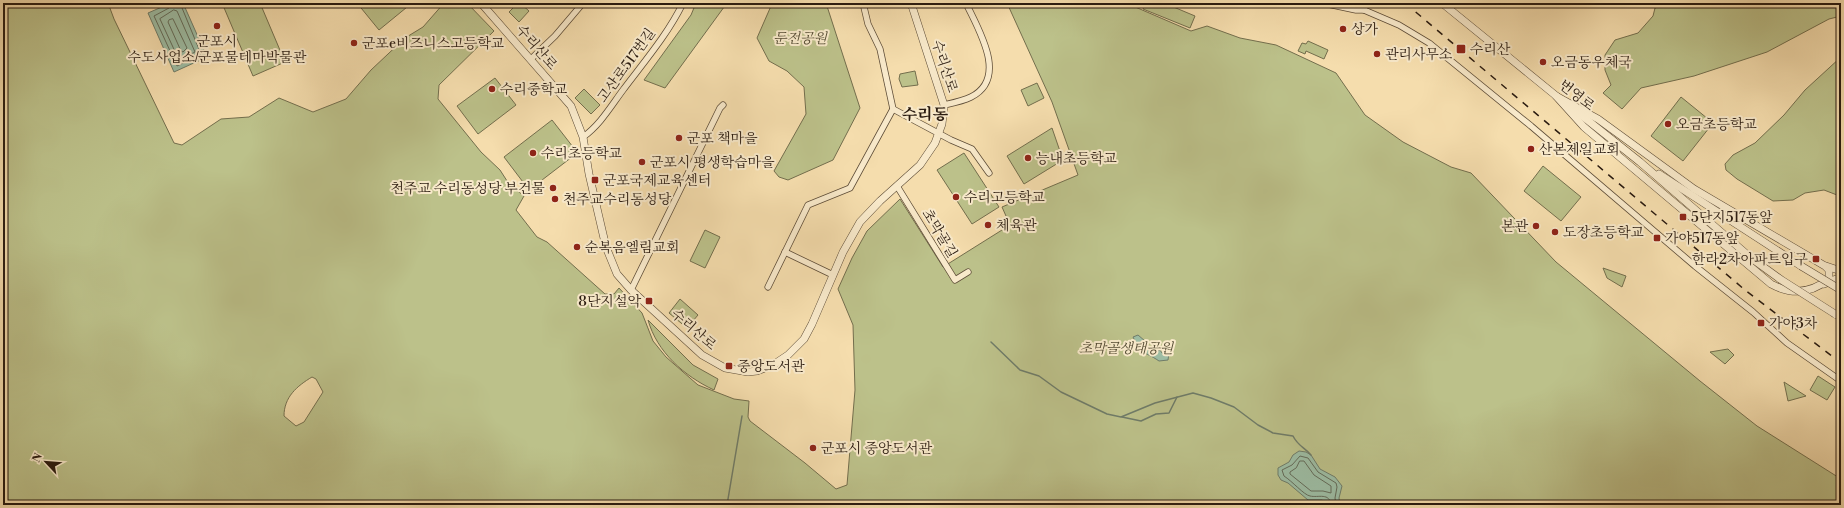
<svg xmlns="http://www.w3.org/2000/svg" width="1844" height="508" font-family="'Libre Bodoni','Noto Serif KR',serif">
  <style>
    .green { fill: #bcc18a; stroke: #736e4d; fill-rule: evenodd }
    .water { fill: #9dbda4; stroke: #6f7c69 }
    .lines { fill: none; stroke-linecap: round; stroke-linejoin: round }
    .shore { stroke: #646c5a; stroke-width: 1 }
    .stream { stroke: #6f7c69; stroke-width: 1.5 }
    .minor-casing { stroke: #5d4c37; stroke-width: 7 }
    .tertiary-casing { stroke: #5d4c37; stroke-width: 8 }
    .minor { stroke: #f8e9ca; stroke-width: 5.5 }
    .tertiary { stroke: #f8e9ca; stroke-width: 7 }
    .rail { stroke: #2a1b10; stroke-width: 1.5; stroke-dasharray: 7 7; stroke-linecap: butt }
    .tertiary-bridge-casing { stroke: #5d4c37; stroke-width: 8; stroke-linecap: butt }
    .tertiary-bridge { stroke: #f8e9ca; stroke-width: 7 }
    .poi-dot { fill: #8f2418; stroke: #f8e9ca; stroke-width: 1.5 }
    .labels { text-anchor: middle; stroke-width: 4; stroke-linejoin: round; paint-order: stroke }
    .poi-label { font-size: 14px; fill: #2a1b10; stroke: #f8e9ca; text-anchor: start }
    .park-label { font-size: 14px; font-style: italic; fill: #564d35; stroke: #f8e9ca }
    .street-label { font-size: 14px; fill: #2a1b10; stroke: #f8e9ca }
    .quarter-label { font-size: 16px; font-weight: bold; fill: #2a1b10; stroke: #f8e9ca }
  </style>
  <rect width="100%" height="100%" fill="#f5ddad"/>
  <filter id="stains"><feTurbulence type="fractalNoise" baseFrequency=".005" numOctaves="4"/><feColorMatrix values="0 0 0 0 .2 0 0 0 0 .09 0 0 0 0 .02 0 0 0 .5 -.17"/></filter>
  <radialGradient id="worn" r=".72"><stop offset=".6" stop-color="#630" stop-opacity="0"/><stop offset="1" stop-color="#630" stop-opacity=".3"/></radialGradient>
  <g class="green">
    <path d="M 3,3 L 108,3 L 114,19 L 174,143 L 182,145 L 221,119 L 249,117 L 279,98 L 313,112 L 346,99 L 371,70 L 405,38 L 423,27 L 444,3 L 467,3 L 494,31 L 439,85 L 438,99 L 481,152 L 500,170 L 509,184 L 524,196 L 516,210 L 537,237 L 547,242 L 605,294 L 614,294 L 619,288 L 642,313 L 653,341 L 666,357 L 698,385 L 734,399 L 749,401 L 748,417 L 750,421 L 805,463 L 836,489 L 847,485 L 855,390 L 853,325 L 838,289 L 852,258 L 867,231 L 900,199 L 943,267 L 1010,225 L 1002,207 L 1078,175 L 1052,102 L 1007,3 L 1126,3 L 1191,31 L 1207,26 L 1240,38 L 1276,45 L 1336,73 L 1365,115 L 1403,142 L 1451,167 L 1471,173 L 1556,262 L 1700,381 L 1757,426 L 1841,479 L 1841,505 L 3,505 ZM 312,377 L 316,379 L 323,392 L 304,422 L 296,426 L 284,416 C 284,397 297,386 312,377 Z"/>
    <path d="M 222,3 L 260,3 L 285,62 L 253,76 Z"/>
    <path d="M 357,3 L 412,3 L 379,30 Z"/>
    <path d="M 518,3 L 520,3 L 529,11 L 519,22 L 509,12 Z"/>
    <path d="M 696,3 L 727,3 L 665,88 L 644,80 L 691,15 Z"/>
    <path d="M 765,3 L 826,3 L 860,108 L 833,160 L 788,180 L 779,177 L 774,171 L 806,114 L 804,87 L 787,71 L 769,61 L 757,38 L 771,6 Z"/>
    <path d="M 1146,3 L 1164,3 L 1195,16 L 1190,28 L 1143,9 Z"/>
    <path d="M 1667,3 L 1841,3 L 1841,16 L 1829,19 L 1767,52 L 1694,76 L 1641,88 L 1622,109 L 1603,93 L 1611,85 L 1605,70 L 1605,55 L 1615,40 L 1638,33 L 1653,16 L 1655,8 Z"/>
    <path d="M 1308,41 L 1328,50 L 1324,59 L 1306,51 L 1305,54 L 1298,51 L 1302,43 L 1306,44 Z"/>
    <path d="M 1841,57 L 1841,194 L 1837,195 L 1824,190 L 1805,193 L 1793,200 L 1773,201 L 1737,179 L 1726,170 L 1725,164 L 1733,155 L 1755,143 L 1784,115 L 1805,90 Z"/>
    <path d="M 915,71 L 918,85 L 902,87 L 899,79 L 900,74 Z"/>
    <path d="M 495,78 L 516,105 L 478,134 L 457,106 Z"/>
    <path d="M 1037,83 L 1044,98 L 1028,106 L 1021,90 Z"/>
    <path d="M 584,89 L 600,105 L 591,114 L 575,98 Z"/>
    <path d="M 1681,97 L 1713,123 L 1683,161 L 1651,136 Z"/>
    <path d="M 552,120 L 573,147 L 572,157 L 529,190 L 504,157 Z"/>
    <path d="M 1052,128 L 1063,160 L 1024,184 L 1007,156 Z"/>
    <path d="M 964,153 L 999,207 L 972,224 L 937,170 Z"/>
    <path d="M 1543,166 L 1581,197 L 1561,221 L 1524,191 Z"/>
    <path d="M 705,230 L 720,237 L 705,268 L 690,261 Z"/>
    <path d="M 1603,268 L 1626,276 L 1622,287 L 1607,278 Z"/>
    <path d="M 680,299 L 698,315 L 687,328 L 669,313 Z"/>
    <path d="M 648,320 L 693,365 L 718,379 L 714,390 C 684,376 657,352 648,320 Z"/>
    <path d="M 1728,349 L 1734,355 L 1725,364 L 1710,352 Z"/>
    <path d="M 1818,376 L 1835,387 L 1827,400 L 1810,390 Z"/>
    <path d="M 1784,382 L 1806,396 L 1788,401 Z"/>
  </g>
  <g class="water">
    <path d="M 171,3 L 183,3 L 207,57 L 174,72 L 148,13 Z"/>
    <path d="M 1138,335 L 1145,341 L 1147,348 L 1153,353 L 1160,350 L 1162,353 L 1169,353 L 1168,360 L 1159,361 C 1143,350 1143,357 1133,337 Z"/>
    <path d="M 1299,451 L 1306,452 L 1311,455 L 1320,469 L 1335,477 L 1342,486 L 1339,498 L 1340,505 L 1329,505 L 1322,500 L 1308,500 L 1288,483 L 1281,480 L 1278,475 L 1278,468 L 1289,462 L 1293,455 Z"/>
  </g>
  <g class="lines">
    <g class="shore">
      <path d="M 171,3 L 169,8 L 154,16 L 177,66 L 201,54 L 180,3"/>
      <path d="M 174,10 L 177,11 L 195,52 L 180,60 L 178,58 L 160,19 Z"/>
      <path d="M 173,19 L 187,48 L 183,52 L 181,51 L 168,22 L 169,20 Z"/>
      <path d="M 1300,461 L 1304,461 L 1314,475 L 1331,486 L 1331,493 L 1323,491 L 1311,491 L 1290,474 L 1290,472 L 1296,468 Z"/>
      <path d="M 1331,505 C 1330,492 1318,498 1310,496 C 1304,495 1292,481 1284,476 L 1282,470 L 1292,465 L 1300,456 L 1308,458 L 1318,472 L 1336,483 L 1337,487 L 1335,498 L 1336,505"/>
    </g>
    <g class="stream">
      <path d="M 991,342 L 1020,370 L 1039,376 L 1061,392 L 1107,414 L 1121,417 L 1155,403 L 1193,393 L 1211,398 L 1234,407 L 1258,425 L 1273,433 L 1293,436 C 1298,446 1304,447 1311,455"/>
      <path d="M 1122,417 L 1141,421 L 1156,414 L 1169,413 L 1177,397"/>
      <path d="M 727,505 L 742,416"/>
    </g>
    <defs>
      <g id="minor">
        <path d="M 671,3 L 682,5"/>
        <path d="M 1323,3 L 1356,10 L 1364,10 L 1399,25 L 1429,43 L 1531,126 L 1695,266 L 1753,312 L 1787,343 L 1841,381"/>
        <path d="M 1364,10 L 1365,3"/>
        <path d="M 531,59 L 555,36 L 583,3"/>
        <path d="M 944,105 C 953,103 963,101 971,97 C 1009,78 978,29 966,3"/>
        <path d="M 893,109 L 951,140 L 972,149 L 989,173"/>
        <path d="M 583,137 C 600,125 611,106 623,90 C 644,62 668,34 683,3"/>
        <path d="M 897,186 L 955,280 L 968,272"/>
        <path d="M 785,252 L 833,275"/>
        <path d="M 768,287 L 808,205 L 850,188 L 893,109 L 880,49 L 868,24 L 863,3"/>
        <path d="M 631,290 L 720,108 L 723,105"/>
      </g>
      <g id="tertiary">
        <path d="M 481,3 L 571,106 L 583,137 L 589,174 L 606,247 L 617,274 L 631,290 L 702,355 L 725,368 L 748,372 L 757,371 L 773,365 L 788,355 L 804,339 L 812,324 L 843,252 L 860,222 L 880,201 L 920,165 L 935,143 L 942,124 L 944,105 L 911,3"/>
        <path d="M 1442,3 L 1560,99"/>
        <path d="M 1556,96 L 1598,119 L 1694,189 L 1825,266 L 1829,270 L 1829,279 C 1810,294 1791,295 1771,284 L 1584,127 Z"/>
        <path d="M 1571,107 L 1640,162 L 1751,258 L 1780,279"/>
        <path d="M 1659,174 L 1801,266"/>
        <path d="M 1826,266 L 1841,271"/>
        <path d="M 1824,284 L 1841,277"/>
        <path d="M 1835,314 L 1841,317"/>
      </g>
    </defs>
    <use href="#minor" class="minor-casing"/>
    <use href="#tertiary" class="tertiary-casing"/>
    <use href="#minor" class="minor"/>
    <use href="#tertiary" class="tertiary"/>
    <path class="rail" d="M 1405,3 L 1745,290 L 1841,363"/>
    <defs>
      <g id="tertiary-bridge">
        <path d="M 1801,266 L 1841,290"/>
        <path d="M 1780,279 L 1835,314"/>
      </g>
    </defs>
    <use href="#tertiary-bridge" class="tertiary-bridge-casing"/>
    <use href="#tertiary-bridge" class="tertiary-bridge"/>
  </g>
  <g class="poi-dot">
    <circle cx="217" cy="26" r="4"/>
    <circle cx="1343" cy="29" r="4"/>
    <circle cx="354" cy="43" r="4"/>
    <rect x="1456" y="44" width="10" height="10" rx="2"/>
    <circle cx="1377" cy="54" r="4"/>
    <circle cx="1543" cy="62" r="4"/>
    <circle cx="492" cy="89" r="4"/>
    <circle cx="1668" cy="124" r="4"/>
    <circle cx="679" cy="138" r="4"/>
    <circle cx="1531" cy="149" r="4"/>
    <circle cx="533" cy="153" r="4"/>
    <circle cx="1028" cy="158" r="4"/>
    <circle cx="642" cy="162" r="4"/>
    <rect x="591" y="176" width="8" height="8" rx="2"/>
    <circle cx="553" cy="188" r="4"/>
    <circle cx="956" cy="197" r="4"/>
    <circle cx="555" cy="199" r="4"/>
    <rect x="1679" y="213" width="8" height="8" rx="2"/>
    <circle cx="988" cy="225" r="4"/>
    <circle cx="1536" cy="226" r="4"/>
    <circle cx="1555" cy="232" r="4"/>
    <rect x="1653" y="234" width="8" height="8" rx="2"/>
    <circle cx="577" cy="247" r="4"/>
    <rect x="1812" y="255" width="8" height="8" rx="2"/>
    <rect x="645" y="297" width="8" height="8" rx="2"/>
    <rect x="1757" y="319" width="8" height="8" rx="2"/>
    <rect x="725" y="362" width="8" height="8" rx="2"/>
    <circle cx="813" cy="448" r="4"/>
  </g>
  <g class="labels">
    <g class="poi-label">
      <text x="1351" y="34">상가</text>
      <text x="217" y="46" text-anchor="middle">군포시<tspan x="217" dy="16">수도사업소/군포물테마박물관</tspan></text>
      <text x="362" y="48">군포e비즈니스고등학교</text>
      <text x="1470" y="54">수리산</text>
      <text x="1385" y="59">관리사무소</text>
      <text x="1551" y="67">오금동우체국</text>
      <text x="500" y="94">수리중학교</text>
      <text x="1676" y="129">오금초등학교</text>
      <text x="687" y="143">군포 책마을</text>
      <text x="1539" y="154">산본제일교회</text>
      <text x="541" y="158">수리초등학교</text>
      <text x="1036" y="163">능내초등학교</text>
      <text x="650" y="167">군포시 평생학습마을</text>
      <text x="603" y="185">군포국제교육센터</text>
      <text x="545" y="193" text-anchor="end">천주교 수리동성당 부건물</text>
      <text x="964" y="202">수리고등학교</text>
      <text x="563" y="204">천주교수리동성당</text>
      <text x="1691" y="222">5단지517동앞</text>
      <text x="996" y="230">체육관</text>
      <text x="1528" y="231" text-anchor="end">본관</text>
      <text x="1563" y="237">도장초등학교</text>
      <text x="1665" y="243">가야517동앞</text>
      <text x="585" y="252">순복음엘림교회</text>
      <text x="1808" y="264" text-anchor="end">한라2차아파트입구</text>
      <text x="641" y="306" text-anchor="end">8단지설악</text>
      <text x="1769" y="328">가야3차</text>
      <text x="737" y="371">중앙도서관</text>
      <text x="821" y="453">군포시 중앙도서관</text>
    </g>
    <g class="park-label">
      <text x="800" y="43">둔전공원</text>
      <text x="1126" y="353">초막골생태공원</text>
    </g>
    <g class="street-label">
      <text transform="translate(537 47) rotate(49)" y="5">수리산로</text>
      <text transform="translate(626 65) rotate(-54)" y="5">고산로517번길</text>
      <text transform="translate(945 66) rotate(72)" y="5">수리산로</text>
      <text transform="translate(1577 95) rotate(38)" y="5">번영로</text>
      <text transform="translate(940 233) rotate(59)" y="5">초막골길</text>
      <text transform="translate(694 329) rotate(41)" y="5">수리산로</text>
    </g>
    <g class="quarter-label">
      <text x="925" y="120">수리동</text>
    </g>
  </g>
  <rect width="1844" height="508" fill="none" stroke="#f5ddad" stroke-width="16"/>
  <rect x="4" y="4" width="1836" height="500" fill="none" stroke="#2a1b10" stroke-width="2"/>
  <rect x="8" y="8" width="1828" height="492" fill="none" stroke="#2a1b10"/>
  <g transform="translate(46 462) rotate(296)" stroke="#f8e9ca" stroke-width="3" paint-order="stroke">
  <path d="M0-3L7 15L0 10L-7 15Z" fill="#2a1b10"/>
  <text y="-6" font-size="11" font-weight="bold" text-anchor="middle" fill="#2a1b10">N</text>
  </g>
  <rect width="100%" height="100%" filter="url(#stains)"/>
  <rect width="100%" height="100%" fill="url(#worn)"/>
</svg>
